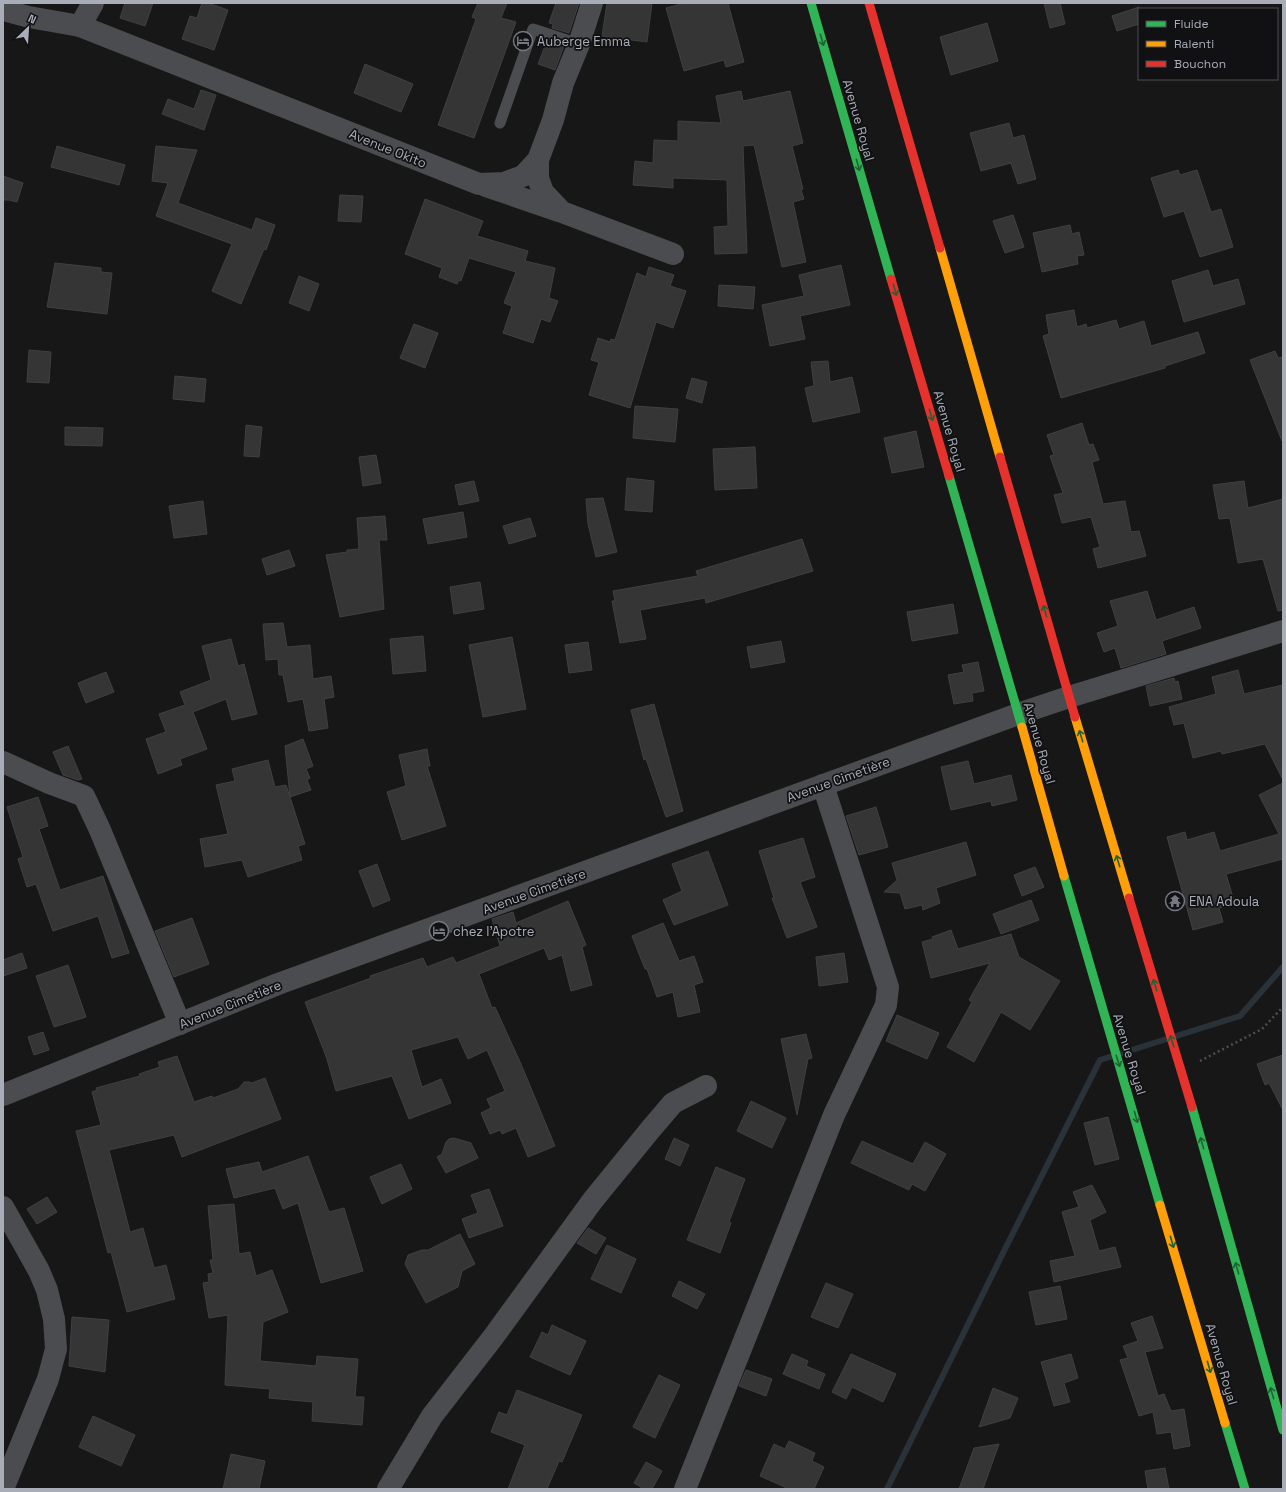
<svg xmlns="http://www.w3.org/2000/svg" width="1286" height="1492" font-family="'Space Grotesk',sans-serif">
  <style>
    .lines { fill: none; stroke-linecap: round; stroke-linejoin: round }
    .stream { stroke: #2a3239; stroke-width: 6 }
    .building { fill: #353536; stroke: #3f4043 }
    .path { stroke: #4d4e52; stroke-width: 2.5; stroke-dasharray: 2 3; stroke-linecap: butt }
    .lane { stroke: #4b4c50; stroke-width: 11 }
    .street { stroke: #4b4c50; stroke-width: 22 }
    .fast { stroke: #30b455; stroke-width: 9 }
    .slow { stroke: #ff9f0a; stroke-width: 9 }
    .jam { stroke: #e5322d; stroke-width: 9 }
    .oneway { stroke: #206234 }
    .labels { text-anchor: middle; stroke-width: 3.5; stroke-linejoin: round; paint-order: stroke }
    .poi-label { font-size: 13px; fill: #a8adb8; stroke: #111113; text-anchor: start }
    .street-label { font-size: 13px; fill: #a8adb8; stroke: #111113 }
  </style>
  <rect width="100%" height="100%" fill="#171717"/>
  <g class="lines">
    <path class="stream" d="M 887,1489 L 1005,1249 L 1100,1060 L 1240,1016 L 1283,967"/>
  </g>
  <g class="building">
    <path d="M 125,3 L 153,3 L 145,26 L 120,18 Z"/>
    <path d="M 202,3 L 208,3 L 228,10 L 214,50 L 182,39 L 190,16 L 197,18 Z"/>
    <path d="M 478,3 L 507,3 L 501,18 L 516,22 L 474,138 L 438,125 L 476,19 L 472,17 Z"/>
    <path d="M 556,3 L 579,3 L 569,33 L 552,28 L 553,24 L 549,23 Z"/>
    <path d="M 607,3 L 652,3 L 647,42 L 602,36 Z"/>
    <path d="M 685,3 L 728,3 L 744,62 L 726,67 L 724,60 L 684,71 L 666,8 Z"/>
    <path d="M 1044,3 L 1060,3 L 1065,24 L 1050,28 Z"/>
    <path d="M 1139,7 L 1139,24 L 1117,31 L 1112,16 Z"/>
    <path d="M 987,23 L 998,61 L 951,75 L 940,37 Z"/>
    <path d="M 547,41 L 564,46 L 555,70 L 538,64 Z"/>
    <path d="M 365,64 L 413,84 L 401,112 L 354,93 Z"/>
    <path d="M 201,90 L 216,95 L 204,130 L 162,114 L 168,99 L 194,109 Z"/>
    <path d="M 741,91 L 743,101 L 790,91 L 803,143 L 792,146 L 803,189 L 801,190 L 804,199 L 793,202 L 806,262 L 782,267 L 754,145 L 743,146 L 747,253 L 715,254 L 714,227 L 728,226 L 727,180 L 673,178 L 673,188 L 633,185 L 635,161 L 653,163 L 654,140 L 678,141 L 678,121 L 721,123 L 716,96 Z"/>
    <path d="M 1009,123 L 1013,138 L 1024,135 L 1036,179 L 1018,184 L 1011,163 L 981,171 L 970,133 Z"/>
    <path d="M 57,146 L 125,165 L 119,185 L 51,167 Z"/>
    <path d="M 156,146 L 197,150 L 178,203 L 252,230 L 256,218 L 275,225 L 266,250 L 264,249 L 241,304 L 212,291 L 232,244 L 156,216 L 168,183 L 152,181 Z"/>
    <path d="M 1178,170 L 1180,175 L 1197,170 L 1211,212 L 1221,209 L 1233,247 L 1200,257 L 1184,211 L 1164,217 L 1151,178 Z"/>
    <path d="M 3,176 L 23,183 L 17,202 L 9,200 L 3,200 Z"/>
    <path d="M 340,195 L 363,196 L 361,222 L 338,221 Z"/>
    <path d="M 425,199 L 483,221 L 477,236 L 528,251 L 525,261 L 555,268 L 549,298 L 558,301 L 550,322 L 541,319 L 533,343 L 503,333 L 512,306 L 504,303 L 516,272 L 469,258 L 461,281 L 459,280 L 457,284 L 439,277 L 442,268 L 405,254 Z"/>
    <path d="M 1013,215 L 1024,247 L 1005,253 L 993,221 Z"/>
    <path d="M 1070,225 L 1072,234 L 1079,232 L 1084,255 L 1077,256 L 1078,264 L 1042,272 L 1033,233 Z"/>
    <path d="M 55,263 L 101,268 L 101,272 L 112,273 L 107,314 L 47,307 Z"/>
    <path d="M 841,265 L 850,305 L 800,316 L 805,339 L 770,346 L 762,305 L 804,296 L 799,275 Z"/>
    <path d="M 649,267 L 674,275 L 670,286 L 686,291 L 673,328 L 656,322 L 630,408 L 589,395 L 599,362 L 591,360 L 598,338 L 610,342 L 611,339 L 615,340 L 637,273 L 646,277 Z"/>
    <path d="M 1208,270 L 1213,286 L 1238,279 L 1245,304 L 1184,322 L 1172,281 Z"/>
    <path d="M 299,276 L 319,284 L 309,311 L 289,303 Z"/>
    <path d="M 719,285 L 755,287 L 753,309 L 718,306 Z"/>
    <path d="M 1074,310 L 1077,327 L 1086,324 L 1087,328 L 1116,320 L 1119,329 L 1144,321 L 1151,346 L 1198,332 L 1205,353 L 1165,366 L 1165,368 L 1061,398 L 1043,336 L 1049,334 L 1046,315 Z"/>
    <path d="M 414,324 L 438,333 L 425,368 L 400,358 Z"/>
    <path d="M 29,350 L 51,352 L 49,383 L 27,382 Z"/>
    <path d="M 1275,351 L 1278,358 L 1283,357 L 1283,441 L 1282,441 L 1250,360 Z"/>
    <path d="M 828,361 L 830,382 L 852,377 L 860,412 L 813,422 L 805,388 L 814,386 L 811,362 Z"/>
    <path d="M 175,376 L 206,379 L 204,402 L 173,399 Z"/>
    <path d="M 692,378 L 707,382 L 702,403 L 686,398 Z"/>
    <path d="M 635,406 L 678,409 L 675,442 L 633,438 Z"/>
    <path d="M 1082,423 L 1089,445 L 1093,444 L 1099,460 L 1092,462 L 1103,504 L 1125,501 L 1131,532 L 1139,531 L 1146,556 L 1098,568 L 1093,549 L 1100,547 L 1091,517 L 1062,523 L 1054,495 L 1063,493 L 1050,456 L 1054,455 L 1047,435 Z"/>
    <path d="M 246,425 L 262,427 L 259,457 L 244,456 Z"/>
    <path d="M 65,427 L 103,428 L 102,446 L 65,445 Z"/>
    <path d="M 916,431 L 924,467 L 892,473 L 884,438 Z"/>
    <path d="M 755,447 L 757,488 L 715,490 L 713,449 Z"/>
    <path d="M 376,455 L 381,483 L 363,486 L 359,457 Z"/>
    <path d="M 627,478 L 654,481 L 652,512 L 625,510 Z"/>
    <path d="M 474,481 L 479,501 L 459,505 L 455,485 Z"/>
    <path d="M 1244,481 L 1248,508 L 1283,499 L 1283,610 L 1278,611 L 1263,559 L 1238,563 L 1230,518 L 1219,519 L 1213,485 Z"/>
    <path d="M 603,498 L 617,552 L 596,557 L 588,524 L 586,499 Z"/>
    <path d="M 203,501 L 207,534 L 174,538 L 169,506 Z"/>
    <path d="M 463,512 L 467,537 L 428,544 L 423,519 Z"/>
    <path d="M 385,516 L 387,540 L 379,540 L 384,609 L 340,617 L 326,555 L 347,552 L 347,550 L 359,549 L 357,518 Z"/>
    <path d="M 530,518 L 536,536 L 509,544 L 503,526 Z"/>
    <path d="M 802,539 L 813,571 L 706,603 L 705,598 L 640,610 L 646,639 L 620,643 L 612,601 L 615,601 L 613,591 L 698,576 L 696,571 Z"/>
    <path d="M 289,550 L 295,566 L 267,575 L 262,559 Z"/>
    <path d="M 480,582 L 484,609 L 454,614 L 450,587 Z"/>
    <path d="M 1147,591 L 1156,620 L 1194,607 L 1201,628 L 1162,641 L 1166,654 L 1121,668 L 1115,648 L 1104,652 L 1097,633 L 1118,626 L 1110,601 Z"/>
    <path d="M 953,604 L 958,633 L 912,641 L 907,612 Z"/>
    <path d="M 283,623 L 287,647 L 310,645 L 313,679 L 331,676 L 334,697 L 324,699 L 328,728 L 309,731 L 303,699 L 288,702 L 283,675 L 279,675 L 278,659 L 266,660 L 263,624 Z"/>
    <path d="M 423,636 L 426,671 L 393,674 L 390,639 Z"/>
    <path d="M 512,637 L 526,709 L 483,717 L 469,645 Z"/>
    <path d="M 231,639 L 238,666 L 244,664 L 257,714 L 232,720 L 226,699 L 193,712 L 207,749 L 180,759 L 182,765 L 158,774 L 146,739 L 166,732 L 159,714 L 185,705 L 180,692 L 211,680 L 202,646 Z"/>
    <path d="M 781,641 L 785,662 L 751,668 L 747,647 Z"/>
    <path d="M 588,642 L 592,670 L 569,673 L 565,645 Z"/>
    <path d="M 978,662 L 984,691 L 972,693 L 973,701 L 954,704 L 948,675 L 964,672 L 962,665 Z"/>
    <path d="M 1238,670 L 1244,694 L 1283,685 L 1283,780 L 1265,744 L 1222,754 L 1221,751 L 1193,758 L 1184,723 L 1174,725 L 1169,707 L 1216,694 L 1212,677 Z"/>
    <path d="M 106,672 L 114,692 L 86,703 L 78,683 Z"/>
    <path d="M 1174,678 L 1175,682 L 1178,681 L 1182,699 L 1150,706 L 1146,686 Z"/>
    <path d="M 654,704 L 683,811 L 666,817 L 646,759 L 644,760 L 631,710 Z"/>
    <path d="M 303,739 L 313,766 L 306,769 L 310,778 L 307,780 L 311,790 L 290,797 L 305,844 L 298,846 L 302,860 L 248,877 L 242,860 L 205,867 L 200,839 L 228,834 L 216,785 L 235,781 L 232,769 L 268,760 L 275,787 L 286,785 L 290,797 L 285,746 Z"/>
    <path d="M 68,746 L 82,779 L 78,780 L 63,775 L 53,752 Z"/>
    <path d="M 427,749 L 430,766 L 427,766 L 446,826 L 402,840 L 387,792 L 406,786 L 399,755 Z"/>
    <path d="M 968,761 L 974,784 L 1011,775 L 1017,800 L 992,806 L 991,801 L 951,810 L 941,767 Z"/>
    <path d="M 1283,783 L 1283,859 L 1226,874 L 1235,904 L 1219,908 L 1223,922 L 1193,930 L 1167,837 L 1185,832 L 1187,840 L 1214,832 L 1220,851 L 1279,834 L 1259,795 Z"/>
    <path d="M 38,797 L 48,826 L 39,829 L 60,890 L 103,876 L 129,953 L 112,958 L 98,916 L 53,931 L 36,884 L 27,887 L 18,859 L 23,857 L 7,807 Z"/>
    <path d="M 876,807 L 888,847 L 859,855 L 846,816 Z"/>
    <path d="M 803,838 L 815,877 L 800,882 L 817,927 L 787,938 L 772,898 L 774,898 L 759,851 Z"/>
    <path d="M 966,842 L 976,875 L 936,888 L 940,903 L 923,910 L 922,905 L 905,909 L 900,893 L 884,892 L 897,880 L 892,863 Z"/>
    <path d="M 708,851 L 728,905 L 674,925 L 663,900 L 682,891 L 672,864 Z"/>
    <path d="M 377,864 L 390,900 L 373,907 L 359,871 Z"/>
    <path d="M 1035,867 L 1044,887 L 1022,896 L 1014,875 Z"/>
    <path d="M 1031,900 L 1039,920 L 1001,934 L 993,914 Z"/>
    <path d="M 568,901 L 586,945 L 582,947 L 592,985 L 571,991 L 562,955 L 549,960 L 544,948 L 479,974 L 492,1008 L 495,1007 L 521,1064 L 555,1146 L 528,1157 L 516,1128 L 502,1134 L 500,1130 L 490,1134 L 481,1113 L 491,1108 L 487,1099 L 505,1091 L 487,1050 L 468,1059 L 458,1037 L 411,1050 L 422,1087 L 441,1079 L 451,1103 L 409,1119 L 392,1076 L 336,1091 L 327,1059 L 305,1002 L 371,978 L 370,976 L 423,958 L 427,967 L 453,957 L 456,963 L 500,946 L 492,919 L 513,912 L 516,923 Z"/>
    <path d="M 192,918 L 209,964 L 174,977 L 155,931 Z"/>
    <path d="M 663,923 L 679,961 L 694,956 L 703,982 L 694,985 L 700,1012 L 678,1017 L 673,992 L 657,997 L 647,969 L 645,969 L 632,936 Z"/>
    <path d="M 951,930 L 958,949 L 1011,934 L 1019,957 L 1060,981 L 1030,1030 L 1001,1012 L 974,1062 L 947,1047 L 972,1002 L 969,1000 L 990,963 L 931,978 L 922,942 L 933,939 L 932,937 Z"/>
    <path d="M 22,953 L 27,968 L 3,976 L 3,960 Z"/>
    <path d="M 844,953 L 848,982 L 819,986 L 816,957 Z"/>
    <path d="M 68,965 L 86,1017 L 54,1027 L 36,976 Z"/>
    <path d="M 897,1015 L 939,1033 L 927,1059 L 886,1041 Z"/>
    <path d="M 43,1032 L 49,1050 L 34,1055 L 28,1037 Z"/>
    <path d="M 806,1034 L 812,1058 L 808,1059 L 797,1115 L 781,1039 Z"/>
    <path d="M 1283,1055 L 1283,1110 L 1269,1083 L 1265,1085 L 1257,1064 Z"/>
    <path d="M 177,1056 L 194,1102 L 212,1096 L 213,1098 L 238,1089 L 244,1082 L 249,1082 L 252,1083 L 265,1078 L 281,1119 L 182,1157 L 174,1135 L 109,1150 L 130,1232 L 143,1228 L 154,1268 L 166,1265 L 175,1299 L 127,1312 L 111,1252 L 108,1253 L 76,1131 L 101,1125 L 92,1092 L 97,1090 L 96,1088 L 140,1076 L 139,1074 L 160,1067 L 158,1062 Z"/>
    <path d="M 751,1101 L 786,1118 L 772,1148 L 737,1131 Z"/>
    <path d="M 1108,1117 L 1119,1159 L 1095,1165 L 1084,1123 Z"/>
    <path d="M 454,1138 L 471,1143 L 478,1158 L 446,1173 L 437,1157 L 442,1154 L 446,1142 L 449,1139 Z"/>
    <path d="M 674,1138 L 689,1145 L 680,1166 L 665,1159 Z"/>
    <path d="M 862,1141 L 913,1164 L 925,1142 L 946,1154 L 925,1191 L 912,1184 L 909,1190 L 851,1163 Z"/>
    <path d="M 308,1156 L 329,1212 L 344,1208 L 363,1271 L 321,1283 L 298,1203 L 283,1209 L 275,1188 L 234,1198 L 226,1169 L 259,1162 L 262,1172 Z"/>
    <path d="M 401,1164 L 412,1189 L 382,1204 L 370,1177 Z"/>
    <path d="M 716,1167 L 745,1179 L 729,1222 L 731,1223 L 720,1253 L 687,1240 Z"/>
    <path d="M 1092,1185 L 1106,1212 L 1090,1220 L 1099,1251 L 1115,1247 L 1121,1267 L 1054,1282 L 1050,1261 L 1075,1256 L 1062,1212 L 1079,1207 L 1073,1192 Z"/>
    <path d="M 489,1189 L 503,1226 L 469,1238 L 462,1219 L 478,1213 L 471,1195 Z"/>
    <path d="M 47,1197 L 57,1212 L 37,1224 L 27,1209 Z"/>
    <path d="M 234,1204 L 239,1254 L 250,1252 L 256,1276 L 272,1270 L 288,1312 L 263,1322 L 260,1361 L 316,1366 L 317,1356 L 358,1359 L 355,1397 L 364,1397 L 362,1425 L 312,1421 L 313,1402 L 269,1398 L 270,1389 L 225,1385 L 228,1315 L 209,1318 L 203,1283 L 209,1282 L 208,1274 L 213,1273 L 210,1260 L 213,1260 L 208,1206 Z"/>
    <path d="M 588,1228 L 606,1238 L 596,1254 L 577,1243 Z"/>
    <path d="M 460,1234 L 475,1264 L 462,1271 L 458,1287 L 426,1303 L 405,1264 L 408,1255 L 422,1250 L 428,1250 Z"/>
    <path d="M 607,1245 L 636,1259 L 621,1293 L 591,1279 Z"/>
    <path d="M 679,1281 L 705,1294 L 697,1309 L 672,1296 Z"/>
    <path d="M 826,1283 L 853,1294 L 838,1328 L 811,1317 Z"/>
    <path d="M 1060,1286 L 1067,1319 L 1036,1325 L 1029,1292 Z"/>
    <path d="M 1152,1316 L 1163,1348 L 1145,1352 L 1158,1396 L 1164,1394 L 1171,1411 L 1184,1409 L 1190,1446 L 1174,1449 L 1171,1432 L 1157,1434 L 1153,1412 L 1139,1416 L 1120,1360 L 1128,1358 L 1123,1346 L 1138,1341 L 1131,1323 Z"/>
    <path d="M 72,1317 L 109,1320 L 105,1372 L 69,1366 Z"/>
    <path d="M 552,1325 L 586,1341 L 570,1375 L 530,1357 L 542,1332 L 548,1335 Z"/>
    <path d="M 792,1354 L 808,1361 L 806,1366 L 825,1374 L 819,1389 L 783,1374 Z"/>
    <path d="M 851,1354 L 896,1374 L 883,1402 L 852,1387 L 846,1399 L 832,1392 Z"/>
    <path d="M 1071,1354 L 1078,1378 L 1064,1383 L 1070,1402 L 1054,1406 L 1041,1362 Z"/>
    <path d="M 746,1370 L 772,1379 L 766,1396 L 739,1386 Z"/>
    <path d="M 659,1375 L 680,1385 L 655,1438 L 633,1427 Z"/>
    <path d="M 993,1388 L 1018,1398 L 1010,1418 L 979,1427 Z"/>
    <path d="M 517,1390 L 582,1415 L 562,1462 L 559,1461 L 547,1489 L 508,1489 L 525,1445 L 491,1432 L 499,1412 L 507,1415 Z"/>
    <path d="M 93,1416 L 135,1435 L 121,1466 L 79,1447 Z"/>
    <path d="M 789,1441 L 815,1453 L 812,1461 L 824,1467 L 814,1489 L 789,1489 L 760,1476 L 774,1444 L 785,1449 Z"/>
    <path d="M 999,1444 L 983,1489 L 959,1489 L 974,1448 Z"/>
    <path d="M 231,1454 L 265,1461 L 259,1489 L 223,1489 Z"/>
    <path d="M 646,1462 L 662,1471 L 652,1489 L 644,1489 L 634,1483 Z"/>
    <path d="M 1165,1468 L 1169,1489 L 1148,1489 L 1145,1471 Z"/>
  </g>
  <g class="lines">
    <path class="path" d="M 1200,1061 L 1262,1029 L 1283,1007"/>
    <path class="lane" d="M 500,123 L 533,29 L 579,44"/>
    <g class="street">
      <path d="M 3,10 L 29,17 L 80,26 L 479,184 L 504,183 L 523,176 L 538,160 L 553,120 L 563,83 L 579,44 L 592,3"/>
      <path d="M 80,26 L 93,3"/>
      <path d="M 538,160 L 538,178 L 543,192 L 562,212 L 673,254"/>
      <path d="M 486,186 L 559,211"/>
      <path d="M 3,762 L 49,783 L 84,796 L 100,830 L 180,1024"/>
      <path d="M 3,1095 L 278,984 L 1018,714 L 1069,697 L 1283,631"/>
      <path d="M 3,1207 L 39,1271 L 47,1290 L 54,1319 L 56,1349 L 48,1379 L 3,1489"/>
      <path d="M 388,1489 L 432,1416 L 494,1336 L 593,1200 L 650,1130 L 673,1103 L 706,1086"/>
      <path d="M 685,1489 L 834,1115 L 886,1005 L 888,987 L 823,785"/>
    </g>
    <g class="fast">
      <path d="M 811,3 L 891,279"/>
      <path d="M 949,476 L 1022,727"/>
      <path d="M 1064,876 L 1160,1205"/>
      <path d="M 1192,1107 L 1283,1430"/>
      <path d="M 1225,1423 L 1245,1489"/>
    </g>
    <g class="slow">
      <path d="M 940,248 L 1000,457"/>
      <path d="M 1075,717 L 1129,898"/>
      <path d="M 1022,727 L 1064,876"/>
      <path d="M 1160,1205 L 1225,1423"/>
    </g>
    <g class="jam">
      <path d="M 869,3 L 940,248"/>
      <path d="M 891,279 L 949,476"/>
      <path d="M 1000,457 L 1075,717"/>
      <path d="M 1129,898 L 1192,1107"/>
    </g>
  </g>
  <defs><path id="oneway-shaft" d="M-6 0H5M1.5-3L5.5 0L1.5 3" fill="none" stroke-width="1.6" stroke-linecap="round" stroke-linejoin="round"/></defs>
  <g class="oneway">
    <use href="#oneway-shaft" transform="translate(822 40) rotate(74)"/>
    <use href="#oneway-shaft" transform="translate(858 165) rotate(74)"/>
    <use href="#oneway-shaft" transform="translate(895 290) rotate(74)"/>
    <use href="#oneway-shaft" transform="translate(931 415) rotate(74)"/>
    <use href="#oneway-shaft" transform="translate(1045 611) rotate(-106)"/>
    <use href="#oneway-shaft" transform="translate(1081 736) rotate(-107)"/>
    <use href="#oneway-shaft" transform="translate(1118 861) rotate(-107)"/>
    <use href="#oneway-shaft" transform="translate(1155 985) rotate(-107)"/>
    <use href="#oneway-shaft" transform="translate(1172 1041) rotate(-108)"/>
    <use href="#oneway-shaft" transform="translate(1118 1061) rotate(72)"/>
    <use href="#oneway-shaft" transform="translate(1136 1117) rotate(74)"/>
    <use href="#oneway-shaft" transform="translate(1202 1143) rotate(-106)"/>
    <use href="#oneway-shaft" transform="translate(1172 1242) rotate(74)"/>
    <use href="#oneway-shaft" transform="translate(1237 1268) rotate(-106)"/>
    <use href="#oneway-shaft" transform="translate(1209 1367) rotate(74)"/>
    <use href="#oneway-shaft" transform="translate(1272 1393) rotate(-106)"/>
  </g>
  <defs>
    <symbol id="hotel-ring" viewBox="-11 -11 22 22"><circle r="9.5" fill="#111113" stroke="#757880" stroke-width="1.5"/><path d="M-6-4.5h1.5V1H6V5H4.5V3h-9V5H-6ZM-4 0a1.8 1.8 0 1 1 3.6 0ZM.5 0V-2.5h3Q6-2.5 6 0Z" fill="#757880"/></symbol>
    <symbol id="temple-ring" viewBox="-11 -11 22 22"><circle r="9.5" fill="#111113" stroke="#757880" stroke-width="1.5"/><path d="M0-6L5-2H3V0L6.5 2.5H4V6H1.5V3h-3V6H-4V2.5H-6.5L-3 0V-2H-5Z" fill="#757880"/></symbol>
  </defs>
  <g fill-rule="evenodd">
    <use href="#hotel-ring" x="512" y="30" width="22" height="22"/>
    <use href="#temple-ring" x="1164" y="890" width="22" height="22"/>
    <use href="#hotel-ring" x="428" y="920" width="22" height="22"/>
  </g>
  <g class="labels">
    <g class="poi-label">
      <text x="537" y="46">Auberge Emma</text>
      <text x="1189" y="906">ENA Adoula</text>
      <text x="453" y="936">chez l’Apotre</text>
    </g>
    <g class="street-label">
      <text transform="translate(859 120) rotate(74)" y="5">Avenue Royal</text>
      <text transform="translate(388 148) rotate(22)" y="5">Avenue Okito</text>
      <text transform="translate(950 431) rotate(74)" y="5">Avenue Royal</text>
      <text transform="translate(1040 743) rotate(74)" y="5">Avenue Royal</text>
      <text transform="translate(838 779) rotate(-20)" y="5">Avenue Cimetière</text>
      <text transform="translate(534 891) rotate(-20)" y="5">Avenue Cimetière</text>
      <text transform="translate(230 1004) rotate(-22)" y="5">Avenue Cimetière</text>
      <text transform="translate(1130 1054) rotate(73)" y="5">Avenue Royal</text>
      <text transform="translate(1222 1364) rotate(74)" y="5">Avenue Royal</text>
    </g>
  </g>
  <rect width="1286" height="1492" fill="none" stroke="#a8adb8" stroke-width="8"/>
  <rect x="1138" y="8" width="140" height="72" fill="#111113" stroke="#4d4f55"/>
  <rect x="1146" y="21" width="20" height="6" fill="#30b455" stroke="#4d4f55"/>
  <text x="1174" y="28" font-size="12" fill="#a8adb8">Fluide</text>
  <rect x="1146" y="41" width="20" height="6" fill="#ff9f0a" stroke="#4d4f55"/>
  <text x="1174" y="48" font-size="12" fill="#a8adb8">Ralenti</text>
  <rect x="1146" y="61" width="20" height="6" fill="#e5322d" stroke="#4d4f55"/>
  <text x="1174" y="68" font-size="12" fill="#a8adb8">Bouchon</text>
  <g transform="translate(28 28) rotate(25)" stroke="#111113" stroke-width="3" paint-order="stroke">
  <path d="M0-3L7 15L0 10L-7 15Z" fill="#a8adb8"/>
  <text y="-6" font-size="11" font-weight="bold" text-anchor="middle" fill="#a8adb8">N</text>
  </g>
</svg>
